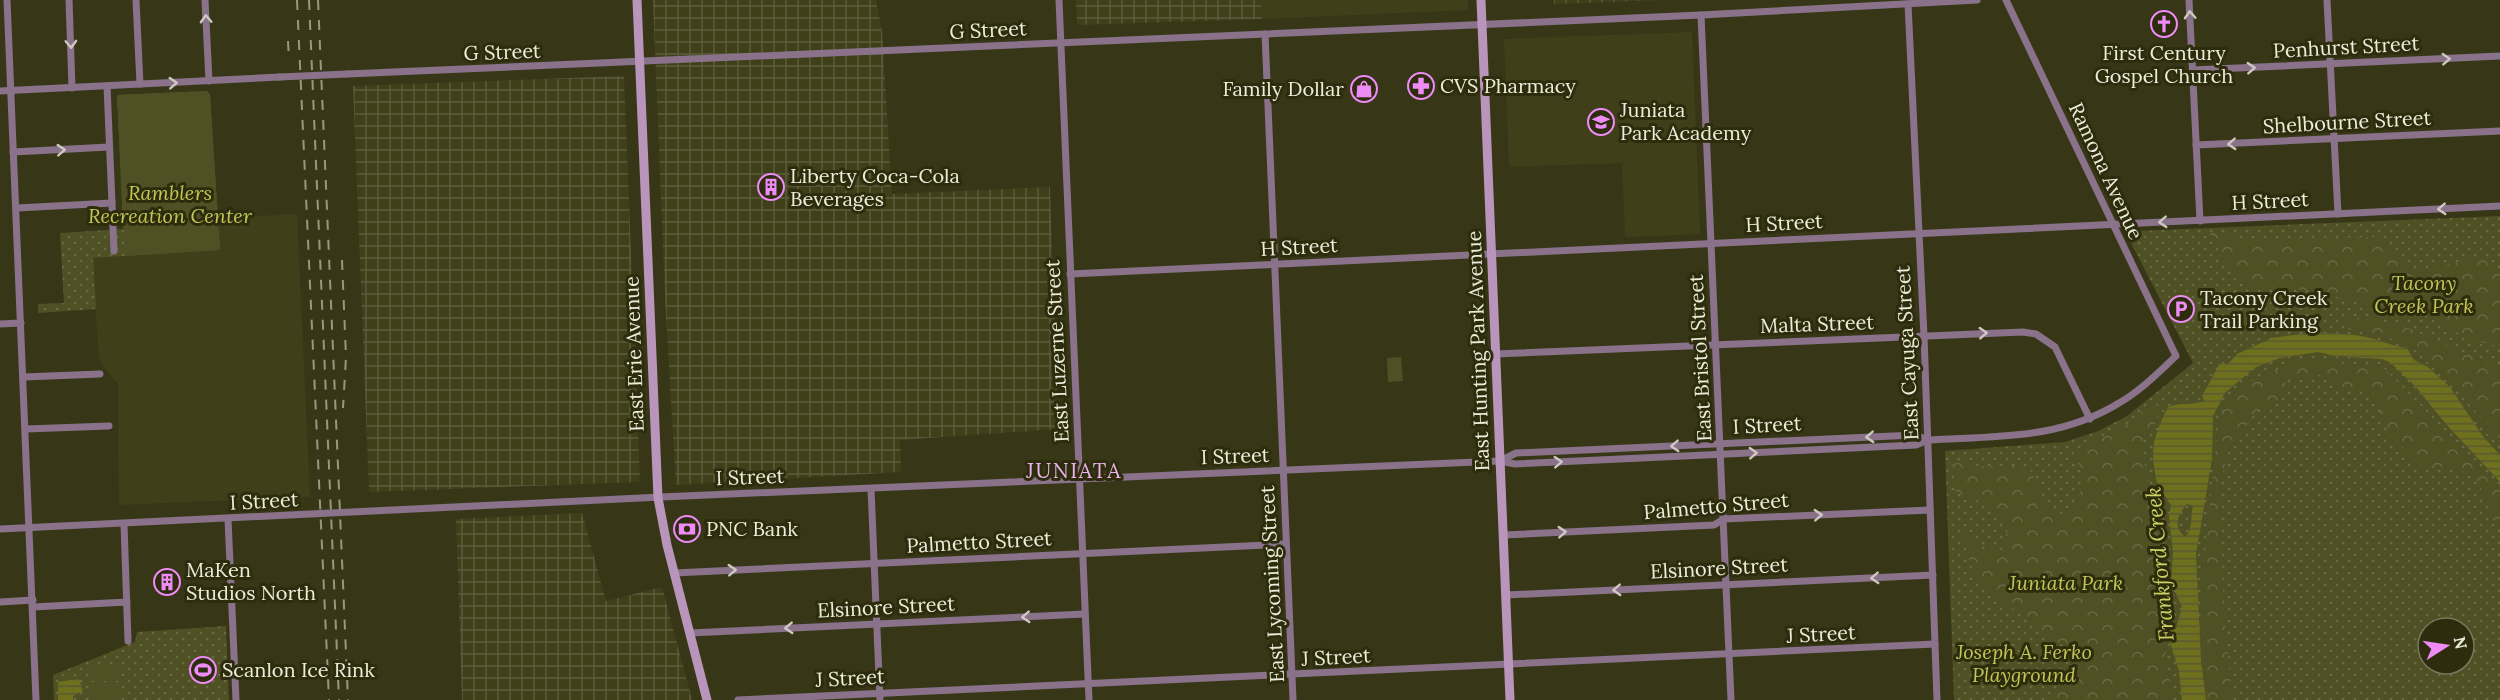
<svg xmlns="http://www.w3.org/2000/svg" width="2500" height="700" font-family="Lora,serif">
  <style>
    .built { fill: #3f4019 }
    .industrial { fill: url(#industrial-grid) }
    .grass { fill: url(#grass-dots); fill-rule: evenodd }
    .forest { fill: url(#forest-crowns) }
    .garden { fill: #4f5024 }
    .water { fill: url(#water-rules); fill-rule: evenodd }
    .lines { fill: none; stroke-linecap: round; stroke-linejoin: round }
    .minor { stroke: #8a728b; stroke-width: 7 }
    .secondary { stroke: #b994bb; stroke-width: 9 }
    .rail { stroke: #97987f; stroke-width: 2; stroke-dasharray: 10 10; stroke-linecap: butt }
    .minor-bridge { stroke: #8a728b; stroke-width: 7 }
    .oneway { stroke: #cec8c2 }
    .labels { text-anchor: middle; stroke-width: 6; stroke-linejoin: round; paint-order: stroke }
    .street-label { font-size: 20px; fill: #ebedda; stroke: #2d2d0e }
    .poi-label { font-size: 20px; fill: #ebedda; stroke: #2d2d0e; text-anchor: start }
    .park-label { font-size: 20px; font-style: italic; fill: #c3c558; stroke: #2d2d0e }
    .neighbourhood-label { font-size: 21px; letter-spacing: 1.5px; fill: #eab3ed; stroke: #2d2d0e }
    .water-label { font-size: 21px; font-style: italic; fill: #ced164; stroke: #2d2d0e }
  </style>
  <defs>
    <pattern id="industrial-grid" width="8" height="8" patternUnits="userSpaceOnUse" patternTransform="scale(1.5)"><rect width="8" height="8" fill="#3f4019"/><path d="M0 4h8M4 0v8" fill="none" stroke="#5b5c3a"/></pattern>
    <pattern id="grass-dots" width="8" height="8" patternUnits="userSpaceOnUse" patternTransform="scale(1.5)"><rect width="8" height="8" fill="#4f5024"/><path d="M2 2h.1M6 6h.1" fill="none" stroke="#686a43" stroke-width="1.8" stroke-linecap="round"/></pattern>
    <pattern id="forest-crowns" width="20" height="18" patternUnits="userSpaceOnUse" patternTransform="scale(1.5)"><rect width="20" height="18" fill="#4f5024"/><path d="M2 6a3 3 0 1 1 6 0M12 15a3 3 0 1 1 6 0" fill="none" stroke="#686a43"/></pattern>
    <pattern id="water-rules" width="6" height="5" patternUnits="userSpaceOnUse" patternTransform="scale(1.5)"><rect width="6" height="5" fill="#6f701e"/><path d="M0 2.5h6" fill="none" stroke="#585931"/></pattern>
  </defs>
  <rect width="100%" height="100%" fill="#373718"/>
  <g class="built">
    <path d="M 1261,0 L 1468,0 L 1468,10 L 1262,19 Z"/>
    <path d="M 1692,32 L 1700,234 L 1625,237 L 1622,163 L 1509,167 L 1504,39 Z"/>
    <path d="M 297,214 L 310,497 L 119,505 L 118,384 L 99,360 L 92,258 L 220,250 L 218,218 Z"/>
  </g>
  <g class="industrial">
    <path d="M 653,0 L 876,0 L 882,31 L 892,194 L 1050,187 L 1058,429 L 900,440 L 901,472 L 676,485 L 665,297 Z"/>
    <path d="M 1076,0 L 1261,0 L 1262,19 L 1077,25 Z"/>
    <path d="M 1554,0 L 1662,0 L 1554,4 Z"/>
    <path d="M 624,76 L 640,482 L 369,492 L 353,86 Z"/>
    <path d="M 582,513 L 606,601 L 662,587 L 692,700 L 462,700 L 456,519 Z"/>
  </g>
  <g class="grass">
    <path d="M 207,91 L 210,95 L 220,250 L 93,258 L 96,309 L 38,313 L 38,304 L 64,303 L 60,233 L 123,229 L 117,95 Z"/>
    <path d="M 2500,216 L 2500,700 L 1954,700 L 1945,451 L 2065,442 L 2098,431 L 2127,416 L 2193,363 L 2130,241 L 2131,234 L 2136,231 ZM 2428,628 L 2464,628 L 2464,664 L 2428,664 Z"/>
    <path d="M 226,626 L 229,700 L 54,700 L 53,675 L 135,642 L 137,632 Z"/>
  </g>
  <g class="forest">
    <path d="M 2208,231 L 2241,239 L 2378,237 L 2414,270 L 2482,258 L 2500,271 L 2500,347 L 2469,339 L 2429,318 L 2302,289 L 2260,287 L 2238,283 Z"/>
    <path d="M 2347,316 L 2398,324 L 2500,368 L 2500,439 L 2459,393 L 2413,348 L 2392,339 L 2348,329 Z"/>
    <path d="M 2299,359 L 2384,368 L 2500,487 L 2500,524 L 2493,520 L 2478,481 L 2453,466 L 2424,469 L 2389,434 L 2373,393 L 2337,390 L 2320,375 L 2286,378 L 2284,397 L 2256,411 L 2229,450 L 2219,487 L 2224,611 L 2231,685 L 2230,700 L 2206,700 L 2204,679 L 2204,564 L 2219,415 L 2246,384 Z"/>
    <path d="M 2153,402 L 2159,407 L 2157,421 L 2144,437 L 2144,461 L 2164,548 L 2159,612 L 2173,700 L 2051,700 L 2064,686 L 2077,656 L 1987,590 L 1970,564 L 1961,531 L 1977,545 L 2002,550 L 2008,528 L 1987,504 L 1956,493 L 1952,462 L 1979,466 L 2029,467 L 2044,501 L 2062,514 L 2074,504 L 2085,482 L 2073,451 L 2129,423 Z"/>
  </g>
  <g class="garden">
    <path d="M 207,91 L 210,95 L 220,250 L 125,256 L 117,95 Z"/>
    <path d="M 1401,357 L 1403,381 L 1388,382 L 1387,358 Z"/>
    <path d="M 118,665 L 118,681 L 91,681 L 91,666 Z"/>
    <rect x="91" y="686" width="28" height="14"/>
  </g>
  <g class="water">
    <path d="M 2309,333 C 2328,333 2348,333 2366,337 C 2381,340 2393,347 2407,348 L 2414,360 L 2428,367 L 2450,387 L 2482,435 L 2500,455 L 2500,482 L 2446,424 L 2416,387 L 2391,363 L 2382,359 L 2335,356 L 2318,352 L 2280,358 L 2254,368 L 2225,393 L 2213,416 L 2212,459 L 2196,554 L 2201,661 L 2206,700 L 2182,700 L 2179,671 L 2166,630 L 2176,629 L 2182,607 L 2171,582 L 2173,551 L 2169,517 L 2171,505 L 2165,496 L 2159,493 C 2151,453 2149,445 2168,407 C 2180,402 2192,406 2204,401 L 2202,396 L 2220,363 L 2228,364 L 2237,354 L 2272,338 ZM 2187,504 L 2193,506 C 2190,517 2194,527 2185,537 C 2173,526 2177,515 2187,504 Z"/>
    <path d="M 79,679 L 83,691 L 73,696 L 73,700 L 58,700 L 58,682 Z"/>
  </g>
  <g class="lines">
    <g class="minor">
      <path d="M 7,0 L 36,700"/>
      <path d="M 69,0 L 72,88"/>
      <path d="M 136,0 L 140,84"/>
      <path d="M 205,0 L 209,81"/>
      <path d="M 1059,0 L 1089,700"/>
      <path d="M 2189,0 L 2200,221"/>
      <path d="M 2327,0 L 2338,214"/>
      <path d="M 1908,4 L 1924,336 L 1937,700"/>
      <path d="M 1701,15 L 1731,700"/>
      <path d="M 1265,34 L 1293,700"/>
      <path d="M 2193,70 L 2500,56"/>
      <path d="M 347,74 L 1701,15 L 1977,0"/>
      <path d="M 107,86 L 114,251"/>
      <path d="M 0,91 L 280,77"/>
      <path d="M 2196,145 L 2500,131"/>
      <path d="M 13,152 L 109,147"/>
      <path d="M 17,208 L 112,203"/>
      <path d="M 1070,274 L 2500,206"/>
      <path d="M 0,324 L 21,323"/>
      <path d="M 1496,354 L 2023,332 L 2036,334 L 2055,347 L 2090,419"/>
      <path d="M 24,377 L 100,374"/>
      <path d="M 26,429 L 109,426"/>
      <path d="M 1500,461 L 1516,453 L 1915,435 L 1928,440"/>
      <path d="M 871,489 L 880,700"/>
      <path d="M 228,519 L 236,700"/>
      <path d="M 124,524 L 128,641"/>
      <path d="M 0,529 L 661,497 L 1500,461 L 1515,464 L 1916,445 L 1928,440 C 1996,436 2059,440 2119,403 C 2140,391 2158,373 2176,356 L 2006,0"/>
      <path d="M 1504,535 L 1714,525 L 1724,519 L 1930,510"/>
      <path d="M 674,573 L 1286,544"/>
      <path d="M 1506,595 L 1933,575"/>
      <path d="M 0,602 L 33,600"/>
      <path d="M 33,607 L 127,602"/>
      <path d="M 690,633 L 1084,614"/>
      <path d="M 738,700 L 1935,644"/>
    </g>
    <g class="secondary">
      <path d="M 637,0 L 658,498 L 667,545 L 707,700"/>
      <path d="M 1481,0 L 1510,700"/>
    </g>
    <g class="rail">
      <path d="M 297,0 L 329,700"/>
      <path d="M 309,0 L 339,700"/>
      <path d="M 318,0 L 348,700"/>
      <path d="M 288,41 L 289,60"/>
      <path d="M 342,260 L 346,357 L 343,408"/>
    </g>
    <path class="minor-bridge" d="M 280,77 L 347,74"/>
  </g>
  <defs><path id="oneway-chevron" d="M-2-3.5L2.5 0L-2 3.5" fill="none" stroke-width="1.6" stroke-linecap="round" stroke-linejoin="round" transform="scale(1.5)"/></defs>
  <g class="oneway">
    <use href="#oneway-chevron" transform="translate(2190 15) rotate(-93)"/>
    <use href="#oneway-chevron" transform="translate(206 19) rotate(-92)"/>
    <use href="#oneway-chevron" transform="translate(71 44) rotate(88)"/>
    <use href="#oneway-chevron" transform="translate(2446 59) rotate(-3)"/>
    <use href="#oneway-chevron" transform="translate(2251 68) rotate(-3)"/>
    <use href="#oneway-chevron" transform="translate(173 83) rotate(-3)"/>
    <use href="#oneway-chevron" transform="translate(2232 144) rotate(177)"/>
    <use href="#oneway-chevron" transform="translate(61 150) rotate(-3)"/>
    <use href="#oneway-chevron" transform="translate(2442 209) rotate(177)"/>
    <use href="#oneway-chevron" transform="translate(2163 222) rotate(177)"/>
    <use href="#oneway-chevron" transform="translate(1983 333) rotate(-3)"/>
    <use href="#oneway-chevron" transform="translate(1870 437) rotate(177)"/>
    <use href="#oneway-chevron" transform="translate(1675 446) rotate(177)"/>
    <use href="#oneway-chevron" transform="translate(1753 453) rotate(-3)"/>
    <use href="#oneway-chevron" transform="translate(1558 462) rotate(-3)"/>
    <use href="#oneway-chevron" transform="translate(1818 515) rotate(-3)"/>
    <use href="#oneway-chevron" transform="translate(1562 532) rotate(-3)"/>
    <use href="#oneway-chevron" transform="translate(732 570) rotate(-3)"/>
    <use href="#oneway-chevron" transform="translate(1875 578) rotate(177)"/>
    <use href="#oneway-chevron" transform="translate(1617 590) rotate(177)"/>
    <use href="#oneway-chevron" transform="translate(1026 617) rotate(177)"/>
    <use href="#oneway-chevron" transform="translate(789 628) rotate(177)"/>
  </g>
  <defs>
    <symbol id="church-ring" viewBox="-11 -11 22 22"><circle r="9.5" fill="#2d2d0e" stroke="#ef8bf6" stroke-width="1.5"/><path d="M-1.2-6h2.4v3.5h3.3v2.4h-3.3V6h-2.4V-.1h-3.3v-2.4h3.3Z" fill="#ef8bf6"/></symbol>
    <symbol id="pharmacy-ring" viewBox="-11 -11 22 22"><circle r="9.5" fill="#2d2d0e" stroke="#ef8bf6" stroke-width="1.5"/><path d="M-2-6h4v4h4v4h-4v4h-4v-4h-4v-4h4Z" fill="#ef8bf6"/></symbol>
    <symbol id="shop-ring" viewBox="-11 -11 22 22"><circle r="9.5" fill="#2d2d0e" stroke="#ef8bf6" stroke-width="1.5"/><path d="M-5-2.5h2.3a2.7 3.5 0 0 1 5.4 0H5L5.5 6h-11ZM-1.5-2.5h3a1.5 2.3 0 0 0-3 0Z" fill="#ef8bf6"/></symbol>
    <symbol id="school-ring" viewBox="-11 -11 22 22"><circle r="9.5" fill="#2d2d0e" stroke="#ef8bf6" stroke-width="1.5"/><path d="M0-5L7-2L0 1L-7-2ZM-4 1L0 2.5L4 1V4Q0 6-4 4Z" fill="#ef8bf6"/></symbol>
    <symbol id="building-ring" viewBox="-11 -11 22 22"><circle r="9.5" fill="#2d2d0e" stroke="#ef8bf6" stroke-width="1.5"/><path d="M-4-6H4V6H1V3H-1V6H-4ZM-2.5-4.3h1.7v1.8h-1.7ZM.8-4.3h1.7v1.8H.8ZM-2.5-1h1.7V.8h-1.7ZM.8-1h1.7V.8H.8Z" fill="#ef8bf6"/></symbol>
    <symbol id="parking-ring" viewBox="-11 -11 22 22"><circle r="9.5" fill="#2d2d0e" stroke="#ef8bf6" stroke-width="1.5"/><path d="M-3.5-5.5H1a3.5 3.5 0 0 1 0 7H-1V5.5H-3.5ZM-1-3.4V-.6H.8a1.4 1.4 0 0 0 0-2.8Z" fill="#ef8bf6"/></symbol>
    <symbol id="bank-ring" viewBox="-11 -11 22 22"><circle r="9.5" fill="#2d2d0e" stroke="#ef8bf6" stroke-width="1.5"/><path d="M-6-4H6V4H-6ZM0-2.3a2.3 2.3 0 1 0 0 4.6a2.3 2.3 0 1 0 0-4.6Z" fill="#ef8bf6"/></symbol>
    <symbol id="stadium-ring" viewBox="-11 -11 22 22"><circle r="9.5" fill="#2d2d0e" stroke="#ef8bf6" stroke-width="1.5"/><path d="M0-5a6.5 5 0 1 0 0 10a6.5 5 0 1 0 0-10ZM-3.5-1.8h7v3.6h-7Z" fill="#ef8bf6"/></symbol>
  </defs>
  <g fill-rule="evenodd">
    <use href="#church-ring" x="2149" y="9" width="30" height="30"/>
    <use href="#pharmacy-ring" x="1406" y="71" width="30" height="30"/>
    <use href="#shop-ring" x="1349" y="74" width="30" height="30"/>
    <use href="#school-ring" x="1586" y="107" width="30" height="30"/>
    <use href="#building-ring" x="756" y="172" width="30" height="30"/>
    <use href="#parking-ring" x="2166" y="294" width="30" height="30"/>
    <use href="#bank-ring" x="672" y="514" width="30" height="30"/>
    <use href="#building-ring" x="152" y="567" width="30" height="30"/>
    <use href="#stadium-ring" x="188" y="655" width="30" height="30"/>
  </g>
  <g class="labels">
    <g class="street-label">
      <text transform="translate(988 30) rotate(-3)" y="7">G Street</text>
      <text transform="translate(2346 47) rotate(-3)" y="7">Penhurst Street</text>
      <text transform="translate(502 52) rotate(-2)" y="7">G Street</text>
      <text transform="translate(2347 122) rotate(-3)" y="7">Shelbourne Street</text>
      <text transform="translate(2106 171) rotate(65)" y="7">Ramona Avenue</text>
      <text transform="translate(2270 201) rotate(-3)" y="7">H Street</text>
      <text transform="translate(1784 223) rotate(-3)" y="7">H Street</text>
      <text transform="translate(1299 247) rotate(-3)" y="7">H Street</text>
      <text transform="translate(1817 324) rotate(-2)" y="7">Malta Street</text>
      <text transform="translate(1057 351) rotate(-93)" y="7">East Luzerne Street</text>
      <text transform="translate(1478 351) rotate(-92)" y="7">East Hunting Park Avenue</text>
      <text transform="translate(1907 353) rotate(-93)" y="7">East Cayuga Street</text>
      <text transform="translate(634 354) rotate(-92)" y="7">East Erie Avenue</text>
      <text transform="translate(1700 358) rotate(-93)" y="7">East Bristol Street</text>
      <text transform="translate(1767 425) rotate(-3)" y="7">I Street</text>
      <text transform="translate(1235 456) rotate(-2)" y="7">I Street</text>
      <text transform="translate(750 477) rotate(-2)" y="7">I Street</text>
      <text transform="translate(264 501) rotate(-3)" y="7">I Street</text>
      <text transform="translate(1716 506) rotate(-5)" y="7">Palmetto Street</text>
      <text transform="translate(979 542) rotate(-3)" y="7">Palmetto Street</text>
      <text transform="translate(1719 568) rotate(-3)" y="7">Elsinore Street</text>
      <text transform="translate(1272 584) rotate(-93)" y="7">East Lycoming Street</text>
      <text transform="translate(886 607) rotate(-3)" y="7">Elsinore Street</text>
      <text transform="translate(1821 634) rotate(-3)" y="7">J Street</text>
      <text transform="translate(1336 657) rotate(-3)" y="7">J Street</text>
      <text transform="translate(850 678) rotate(-3)" y="7">J Street</text>
    </g>
    <g class="poi-label">
      <text x="2164" y="60" text-anchor="middle">First Century<tspan x="2164" dy="23">Gospel Church</tspan></text>
      <text x="1440" y="93">CVS Pharmacy</text>
      <text x="1344" y="96" text-anchor="end">Family Dollar</text>
      <text x="1620" y="117">Juniata<tspan x="1620" dy="23">Park Academy</tspan></text>
      <text x="790" y="183">Liberty Coca-Cola<tspan x="790" dy="23">Beverages</tspan></text>
      <text x="2200" y="305">Tacony Creek<tspan x="2200" dy="23">Trail Parking</tspan></text>
      <text x="706" y="536">PNC Bank</text>
      <text x="186" y="577">MaKen<tspan x="186" dy="23">Studios North</tspan></text>
      <text x="222" y="677">Scanlon Ice Rink</text>
    </g>
    <g class="park-label">
      <text x="170" y="200">Ramblers<tspan x="170" dy="23">Recreation Center</tspan></text>
      <text x="2424" y="290">Tacony<tspan x="2424" dy="23">Creek Park</tspan></text>
      <text x="2066" y="590">Juniata Park</text>
      <text x="2024" y="659">Joseph A. Ferko<tspan x="2024" dy="23">Playground</tspan></text>
    </g>
    <g class="neighbourhood-label">
      <text x="1074" y="478">JUNIATA</text>
    </g>
    <g class="water-label">
      <text transform="translate(2160 564) rotate(-95)" y="7">Frankford Creek</text>
    </g>
  </g>
  <g transform="translate(2446 646) rotate(78)"><circle r="28" fill="#2d2d0e" stroke="#797a60" stroke-width="1.5"/>
  <path d="M0-4.5L10 22L0 15L-10 22Z" fill="#ef8bf6"/>
  <text y="-9" font-size="16" font-weight="bold" text-anchor="middle" fill="#ebedda">N</text>
  </g>
</svg>
